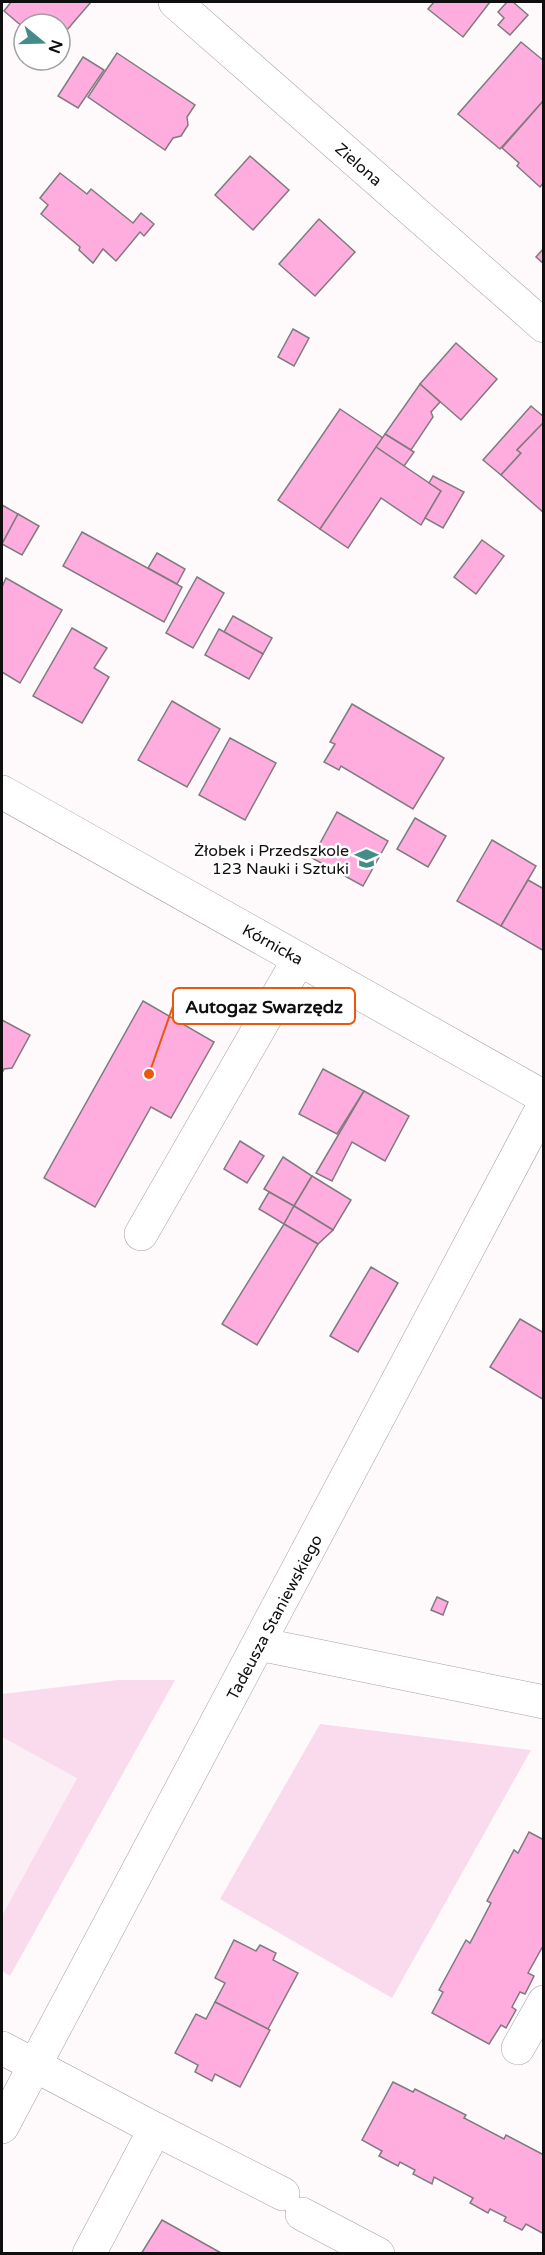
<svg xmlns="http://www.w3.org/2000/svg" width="545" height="2255" font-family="'Varela Round',sans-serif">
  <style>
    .built { fill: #fbeef5 }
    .green { fill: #fadbed }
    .building { fill: #ffacdf; stroke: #807b7e; stroke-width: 1.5 }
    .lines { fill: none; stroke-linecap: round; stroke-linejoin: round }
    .minor-casing { stroke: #a5a1a3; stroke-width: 34 }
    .minor { stroke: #fff; stroke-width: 33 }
    .labels { text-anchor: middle; stroke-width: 5; stroke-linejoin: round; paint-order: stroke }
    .street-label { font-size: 16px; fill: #100f10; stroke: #fff }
    .poi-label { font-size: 16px; fill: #100f10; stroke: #fff; text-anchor: end }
    .leader { fill: none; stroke: #e8590c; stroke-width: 2 }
    .callout-dot { fill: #e8590c; stroke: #fff; stroke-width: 2 }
    .callout { fill: #fff; stroke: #e8590c; stroke-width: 2 }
    .callout-label { font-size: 18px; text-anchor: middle; font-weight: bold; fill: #100f10 }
  </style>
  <rect width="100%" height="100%" fill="#fefafc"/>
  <path class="built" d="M 2,1737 L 77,1777 L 3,1916 L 2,1916 Z"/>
  <g class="green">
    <path d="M 118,1680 L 175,1680 L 10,1976 L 2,1971 L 2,1916 L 77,1778 L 2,1737 L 2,1694 Z"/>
    <path d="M 320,1724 L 531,1750 L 392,1998 L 220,1899 Z"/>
  </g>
  <g class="building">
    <path d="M 11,2 L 91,2 L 60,38 L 60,24 L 24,24 L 24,28 L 4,11 Z"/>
    <path d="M 434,2 L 490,2 L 463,37 L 428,9 Z"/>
    <path d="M 507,2 L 513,2 L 528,15 L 510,35 L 498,25 L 504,18 L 498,12 Z"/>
    <path d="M 521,42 L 544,61 L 544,100 L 500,149 L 458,114 Z"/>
    <path d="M 117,53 L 195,105 L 187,117 L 188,125 L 181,136 L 173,138 L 165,150 L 88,97 Z"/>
    <path d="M 83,57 L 104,70 L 78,108 L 58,96 Z"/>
    <path d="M 544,100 L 544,182 L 540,187 L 517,166 L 519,163 L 502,148 Z"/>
    <path d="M 250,156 L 289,190 L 253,230 L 215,195 Z"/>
    <path d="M 60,173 L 87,194 L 91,189 L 133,223 L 141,213 L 154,224 L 144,236 L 140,232 L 116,261 L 103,249 L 93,263 L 79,250 L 80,247 L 41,214 L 48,205 L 40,198 Z"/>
    <path d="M 319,219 L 355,252 L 315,296 L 279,264 Z"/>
    <path d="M 544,248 L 544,264 L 536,257 Z"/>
    <path d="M 293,329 L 309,338 L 294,366 L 278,357 Z"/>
    <path d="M 456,343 L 497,379 L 461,420 L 420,384 Z"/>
    <path d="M 420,384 L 440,402 L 431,412 L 433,417 L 411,450 L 385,434 Z"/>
    <path d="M 531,406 L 544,417 L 544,422 L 517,450 L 521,453 L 501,475 L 483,460 Z"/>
    <path d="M 340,409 L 383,438 L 320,529 L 278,500 Z"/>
    <path d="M 544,422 L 544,513 L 501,475 L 521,453 L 517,450 Z"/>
    <path d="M 385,434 L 414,452 L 404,466 L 376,447 Z"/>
    <path d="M 376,447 L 441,491 L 421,525 L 381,498 L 348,548 L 320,529 Z"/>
    <path d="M 433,476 L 464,492 L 443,528 L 425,518 L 441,491 L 429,483 Z"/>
    <path d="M 2,505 L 18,514 L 2,544 Z"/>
    <path d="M 18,514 L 39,526 L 22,555 L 2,544 Z"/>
    <path d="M 82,532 L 182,587 L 164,622 L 63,566 Z"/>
    <path d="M 482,540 L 504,556 L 476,594 L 454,577 Z"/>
    <path d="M 157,553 L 185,569 L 177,584 L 148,568 Z"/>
    <path d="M 197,577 L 224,593 L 193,648 L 166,633 Z"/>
    <path d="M 6,578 L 62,610 L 20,683 L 2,672 L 2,587 Z"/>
    <path d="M 233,616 L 272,638 L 263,654 L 224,632 Z"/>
    <path d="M 72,628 L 107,648 L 94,668 L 109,677 L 82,723 L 33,696 Z"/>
    <path d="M 219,629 L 263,654 L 249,679 L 205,655 Z"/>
    <path d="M 172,701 L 220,729 L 187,787 L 138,760 Z"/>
    <path d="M 352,704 L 444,758 L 413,809 L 341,766 L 339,770 L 324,762 L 335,744 L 330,742 Z"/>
    <path d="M 230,738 L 276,763 L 245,820 L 199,795 Z"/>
    <path d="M 337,812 L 388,841 L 363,886 L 312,858 Z"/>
    <path d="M 415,818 L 446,836 L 428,867 L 397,849 Z"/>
    <path d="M 492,840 L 536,866 L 501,926 L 457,901 Z"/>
    <path d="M 528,880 L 544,889 L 544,951 L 501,926 Z"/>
    <path d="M 143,1001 L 214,1042 L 171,1118 L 151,1107 L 95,1207 L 44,1178 Z"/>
    <path d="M 2,1020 L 30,1035 L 12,1068 L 4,1069 L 2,1073 Z"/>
    <path d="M 323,1069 L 364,1091 L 337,1134 L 299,1114 Z"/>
    <path d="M 364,1091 L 409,1116 L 385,1161 L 352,1142 L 332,1181 L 316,1173 Z"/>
    <path d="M 240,1141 L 264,1156 L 247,1183 L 224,1169 Z"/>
    <path d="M 283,1157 L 312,1176 L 294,1206 L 264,1189 Z"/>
    <path d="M 312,1176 L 351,1200 L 333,1230 L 294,1206 Z"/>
    <path d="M 269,1192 L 294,1206 L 284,1224 L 259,1209 Z"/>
    <path d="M 294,1206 L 333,1230 L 318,1244 L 284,1224 Z"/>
    <path d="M 284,1224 L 318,1244 L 257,1345 L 222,1324 Z"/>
    <path d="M 371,1267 L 398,1283 L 358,1352 L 330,1336 Z"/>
    <path d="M 520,1319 L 544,1333 L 544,1400 L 490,1367 Z"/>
    <path d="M 437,1597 L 448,1602 L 443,1615 L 431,1610 Z"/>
    <path d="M 529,1832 L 544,1840 L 544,1944 L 528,1973 L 534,1976 L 525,1994 L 520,1992 L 512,2007 L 516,2010 L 506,2028 L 501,2025 L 489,2044 L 432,2013 L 443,1992 L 439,1990 L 466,1940 L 470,1943 L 491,1903 L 487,1901 L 514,1850 L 518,1853 Z"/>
    <path d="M 234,1940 L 256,1951 L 260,1945 L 276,1953 L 273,1960 L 298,1973 L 268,2029 L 215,2002 L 225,1983 L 215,1978 Z"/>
    <path d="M 215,2002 L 270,2030 L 240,2087 L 215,2074 L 212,2081 L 195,2072 L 198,2065 L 175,2053 L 196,2014 L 206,2019 Z"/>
    <path d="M 393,2082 L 413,2092 L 415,2089 L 466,2115 L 464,2118 L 504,2139 L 506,2135 L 544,2155 L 544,2234 L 526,2224 L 522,2230 L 504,2221 L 506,2217 L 490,2209 L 488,2213 L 470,2203 L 473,2198 L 434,2177 L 432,2184 L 413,2174 L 415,2170 L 400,2162 L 398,2166 L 379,2156 L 382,2151 L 362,2140 Z"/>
    <path d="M 162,2220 L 223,2254 L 141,2254 Z"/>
  </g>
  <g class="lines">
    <defs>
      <g id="minor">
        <path d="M 175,2 L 544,326"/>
        <path d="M 2,792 L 544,1097"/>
        <path d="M 141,1234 L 299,959"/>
        <path d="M 259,1644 L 544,1702"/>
        <path d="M 2,2048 L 155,2129"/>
        <path d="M 518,2048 L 544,2002"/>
        <path d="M 2,2127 L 544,1105"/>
        <path d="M 302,2214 L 378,2254"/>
        <path d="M 89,2254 L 155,2129 L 283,2194"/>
      </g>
    </defs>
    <use href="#minor" class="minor-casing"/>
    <use href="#minor" class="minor"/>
  </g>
  <defs>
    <symbol id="school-bare" viewBox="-9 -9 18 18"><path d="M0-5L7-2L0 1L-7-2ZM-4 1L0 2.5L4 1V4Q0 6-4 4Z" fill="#448c89" stroke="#fff" stroke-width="2.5" paint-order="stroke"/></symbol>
  </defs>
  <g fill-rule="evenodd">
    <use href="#school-bare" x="350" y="842" width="33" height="33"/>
  </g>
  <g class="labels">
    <g class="street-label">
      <text transform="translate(359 164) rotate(41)" y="6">Zielona</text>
      <text transform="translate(273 944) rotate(29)" y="6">Kórnicka</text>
      <text transform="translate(274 1617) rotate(-62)" y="6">Tadeusza Staniewskiego</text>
    </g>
    <g class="poi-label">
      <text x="349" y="856">Żłobek i Przedszkole<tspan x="349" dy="18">123 Nauki i Sztuki</tspan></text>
    </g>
  </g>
  <path class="leader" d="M149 1074L173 1006"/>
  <circle class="callout-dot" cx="149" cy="1074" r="6"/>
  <rect class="callout" x="173" y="988" width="182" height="36" rx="6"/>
  <g class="callout-label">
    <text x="264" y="1013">Autogaz Swarzędz</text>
  </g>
  <rect width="545" height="2255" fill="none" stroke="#100f10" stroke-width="6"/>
  <g transform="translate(42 42) rotate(109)"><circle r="28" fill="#ffffff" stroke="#9f9f9f" stroke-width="1.5"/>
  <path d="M0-4.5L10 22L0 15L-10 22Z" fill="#448c89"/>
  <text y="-9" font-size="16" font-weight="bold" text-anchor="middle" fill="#100f10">N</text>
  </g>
</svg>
